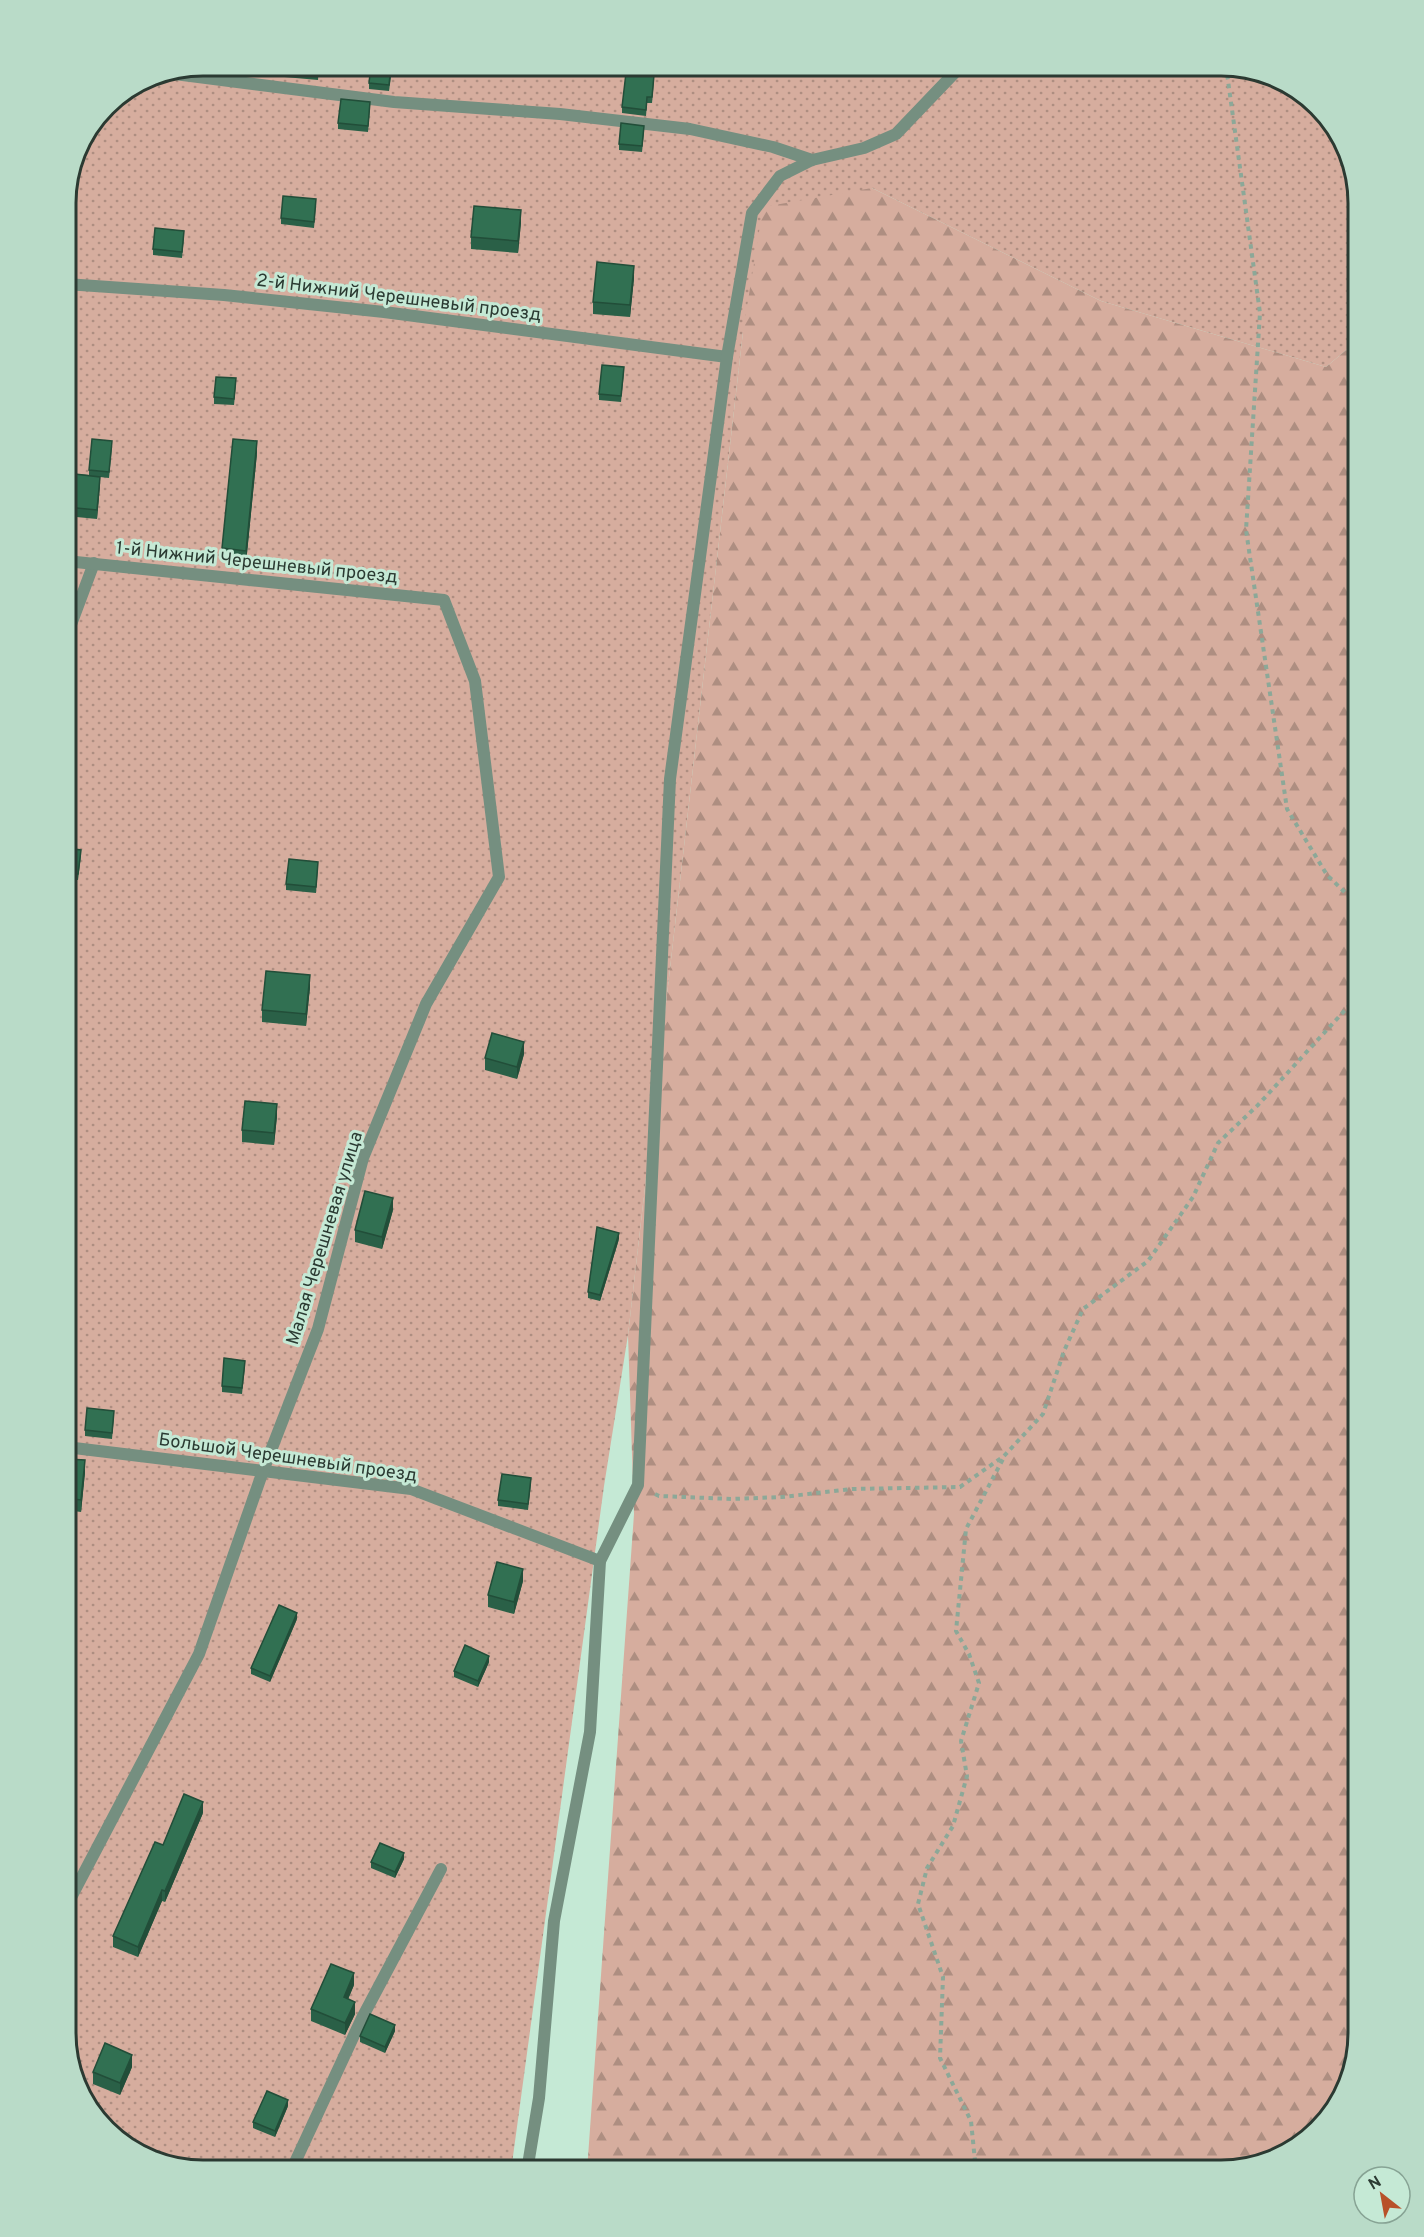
<svg xmlns="http://www.w3.org/2000/svg" width="1424" height="2237" font-family="Overpass,sans-serif">
  <style>
    .grass { fill: url(#grass-dots) }
    .forest { fill: url(#forest-firs) }
    .lines { fill: none; stroke-linecap: round; stroke-linejoin: round }
    .path { stroke: #8ca898; stroke-width: 4; stroke-dasharray: 4.5 4.5; stroke-linecap: butt }
    .lane { stroke: #758f80; stroke-width: 12 }
    .wall { fill: #2a6047 }
    .shaded-wall { fill: #224e39 }
    .building { fill: #317052; stroke: #224e39; stroke-width: 1.5 }
    .labels { text-anchor: middle; stroke-width: 6; stroke-linejoin: round; paint-order: stroke }
    .street-label { font-size: 18px; fill: #2b3a32; stroke: #c5e9d5 }
    .rim { fill: none; stroke: #2b3a32; stroke-width: 3 }
  </style>
  <defs>
    <pattern id="grass-dots" width="8" height="8" patternUnits="userSpaceOnUse" patternTransform="scale(1.5)"><rect width="8" height="8" fill="#d6ad9e"/><path d="M2 2h.1M6 6h.1" fill="none" stroke="#ae8e81" stroke-width="1.8" stroke-linecap="round"/></pattern>
    <pattern id="forest-firs" width="22" height="20" patternUnits="userSpaceOnUse" patternTransform="scale(1.5)"><rect width="22" height="20" fill="#d6ad9e"/><path d="M5 1l3.5 6h-7zM16 11l3.5 6h-7z" fill="#ae8e81"/></pattern>
  </defs>
  <rect width="100%" height="100%" fill="#c5e9d5"/>
  <path class="grass" d="M 204,66 L 1230,66 L 1297,89 L 1344,142 L 1358,204 L 1358,340 L 1326,367 L 1101,301 L 872,188 L 743,332 L 628,1335 L 604,1486 L 511,2171 L 195,2171 L 127,2148 L 80,2095 L 66,2033 L 66,195 L 80,143 L 107,106 L 151,76 Z"/>
  <path class="forest" d="M 872,188 L 1101,301 L 1326,367 L 1358,340 L 1358,2034 L 1339,2103 L 1282,2157 L 1220,2171 L 587,2171 L 634,1514 L 628,1335 L 743,332 L 763,207 Z"/>
  <g class="lines">
    <g class="path">
      <path d="M 1226,66 L 1260,313 L 1246,530 L 1287,809 L 1327,875 L 1358,905"/>
      <path d="M 655,1494 L 659,1496 L 732,1499 L 782,1497 L 852,1489 L 960,1487 L 1004,1456 L 1043,1414 L 1064,1351 L 1083,1309 L 1148,1261 L 1193,1197 L 1218,1143 L 1258,1105 L 1358,996"/>
      <path d="M 976,2171 L 971,2121 L 940,2058 L 943,1977 L 918,1904 L 927,1868 L 953,1826 L 967,1776 L 961,1741 L 979,1683 L 969,1654 L 956,1631 L 966,1529 L 1003,1459"/>
    </g>
    <g class="lane">
      <path d="M 167,73 L 394,102 L 560,114 L 690,129 L 773,147 L 812,160"/>
      <path d="M 66,284 L 224,295 L 384,312 L 727,357"/>
      <path d="M 66,638 L 94,563"/>
      <path d="M 66,1447 L 411,1489 L 600,1561"/>
      <path d="M 66,1907 L 199,1654 L 263,1471 L 318,1329 L 363,1158 L 426,1004 L 499,877 L 475,681 L 444,600 L 66,561"/>
      <path d="M 291,2171 L 362,2018 L 441,1869"/>
      <path d="M 527,2171 L 539,2098 L 554,1921 L 590,1732 L 600,1561 L 638,1485 L 670,779 L 727,357 L 752,213 L 780,176 L 812,160 L 864,148 L 896,134 L 961,66"/>
    </g>
  </g>
  <g class="wall">
    <path d="M 262,66 L 319,66 L 318,80 L 262,75 Z"/>
    <path d="M 392,70 L 389,91 L 369,89 L 369,83 Z"/>
    <path d="M 654,81 L 652,103 L 647,103 L 646,116 L 622,113 L 622,107 Z"/>
    <path d="M 370,108 L 368,132 L 338,129 L 338,123 Z"/>
    <path d="M 644,132 L 642,152 L 619,150 L 619,144 Z"/>
    <path d="M 316,205 L 314,228 L 281,224 L 281,218 Z"/>
    <path d="M 521,222 L 518,253 L 471,249 L 471,237 Z"/>
    <path d="M 184,237 L 182,258 L 153,255 L 153,249 Z"/>
    <path d="M 634,278 L 630,317 L 593,314 L 593,302 Z"/>
    <path d="M 624,373 L 621,402 L 599,400 L 599,394 Z"/>
    <path d="M 236,384 L 234,405 L 214,404 L 214,397 Z"/>
    <path d="M 112,447 L 109,478 L 100,477 L 97,519 L 66,516 L 66,473 L 89,475 L 89,470 Z"/>
    <path d="M 257,453 L 246,563 L 222,560 L 222,548 Z"/>
    <path d="M 66,848 L 81,856 L 78,880 L 66,879 Z"/>
    <path d="M 318,868 L 316,893 L 286,890 L 286,884 Z"/>
    <path d="M 310,987 L 306,1026 L 262,1022 L 262,1010 Z"/>
    <path d="M 524,1054 L 517,1079 L 485,1070 L 485,1058 Z"/>
    <path d="M 277,1116 L 274,1145 L 242,1142 L 242,1130 Z"/>
    <path d="M 393,1210 L 382,1249 L 355,1242 L 355,1230 Z"/>
    <path d="M 619,1239 L 600,1301 L 588,1298 L 588,1292 Z"/>
    <path d="M 245,1367 L 242,1394 L 222,1392 L 222,1386 Z"/>
    <path d="M 114,1417 L 112,1439 L 85,1436 L 85,1430 Z"/>
    <path d="M 66,1459 L 85,1472 L 81,1512 L 66,1510 Z"/>
    <path d="M 531,1484 L 528,1510 L 498,1506 L 498,1500 Z"/>
    <path d="M 523,1581 L 514,1614 L 488,1607 L 488,1595 Z"/>
    <path d="M 297,1619 L 270,1682 L 251,1674 L 251,1668 Z"/>
    <path d="M 489,1662 L 478,1687 L 454,1677 L 454,1671 Z"/>
    <path d="M 203,1813 L 165,1902 L 162,1901 L 138,1957 L 113,1947 L 113,1936 L 163,1845 Z"/>
    <path d="M 404,1859 L 395,1878 L 371,1868 L 371,1862 Z"/>
    <path d="M 354,1985 L 348,1999 L 355,2014 L 345,2035 L 311,2021 L 311,2009 Z"/>
    <path d="M 395,2031 L 385,2053 L 360,2042 L 360,2036 Z"/>
    <path d="M 132,2067 L 120,2095 L 93,2084 L 93,2072 Z"/>
    <path d="M 288,2106 L 275,2137 L 253,2128 L 253,2122 Z"/>
  </g>
  <g class="shaded-wall">
    <path d="M 521,210 L 521,222 L 518,253 L 518,241 Z"/>
    <path d="M 634,266 L 634,278 L 630,317 L 630,305 Z"/>
    <path d="M 257,441 L 257,453 L 246,563 L 246,551 Z"/>
    <path d="M 100,477 L 100,486 L 97,519 L 97,510 Z"/>
    <path d="M 310,975 L 310,987 L 306,1026 L 306,1014 Z"/>
    <path d="M 524,1042 L 524,1054 L 517,1079 L 517,1067 Z"/>
    <path d="M 277,1104 L 277,1116 L 274,1145 L 274,1133 Z"/>
    <path d="M 393,1198 L 393,1210 L 382,1249 L 382,1237 Z"/>
    <path d="M 619,1233 L 619,1239 L 600,1301 L 600,1295 Z"/>
    <path d="M 85,1460 L 85,1472 L 81,1512 L 81,1500 Z"/>
    <path d="M 523,1569 L 523,1581 L 514,1614 L 514,1602 Z"/>
    <path d="M 297,1613 L 297,1619 L 270,1682 L 270,1676 Z"/>
    <path d="M 489,1656 L 489,1662 L 478,1687 L 478,1681 Z"/>
    <path d="M 203,1802 L 203,1813 L 165,1902 L 165,1891 Z"/>
    <path d="M 404,1853 L 404,1859 L 395,1878 L 395,1872 Z"/>
    <path d="M 162,1890 L 162,1901 L 138,1957 L 138,1947 Z"/>
    <path d="M 354,1973 L 354,1985 L 344,2009 L 344,1997 Z"/>
    <path d="M 355,2002 L 355,2014 L 345,2035 L 345,2023 Z"/>
    <path d="M 395,2025 L 395,2031 L 385,2053 L 385,2047 Z"/>
    <path d="M 132,2055 L 132,2067 L 120,2095 L 120,2083 Z"/>
    <path d="M 288,2100 L 288,2106 L 275,2137 L 275,2131 Z"/>
  </g>
  <g class="building">
    <path d="M 291,66 L 318,66 L 318,68 Z"/>
    <path d="M 371,66 L 391,66 L 389,85 L 369,83 Z"/>
    <path d="M 626,73 L 654,75 L 652,97 L 647,97 L 646,110 L 622,107 Z"/>
    <path d="M 341,99 L 370,102 L 368,126 L 338,123 Z"/>
    <path d="M 621,123 L 644,126 L 642,146 L 619,144 Z"/>
    <path d="M 283,196 L 316,199 L 314,222 L 281,218 Z"/>
    <path d="M 474,206 L 521,210 L 518,241 L 471,237 Z"/>
    <path d="M 155,228 L 184,231 L 182,252 L 153,249 Z"/>
    <path d="M 597,262 L 634,266 L 630,305 L 593,302 Z"/>
    <path d="M 602,365 L 624,367 L 621,396 L 599,394 Z"/>
    <path d="M 216,377 L 236,378 L 234,399 L 214,397 Z"/>
    <path d="M 92,439 L 112,441 L 109,472 L 89,470 Z"/>
    <path d="M 233,439 L 257,441 L 246,551 L 222,548 Z"/>
    <path d="M 66,473 L 100,477 L 97,510 L 66,507 Z"/>
    <path d="M 66,848 L 81,850 L 78,874 L 66,873 Z"/>
    <path d="M 289,859 L 318,862 L 316,887 L 286,884 Z"/>
    <path d="M 266,971 L 310,975 L 306,1014 L 262,1010 Z"/>
    <path d="M 492,1033 L 524,1042 L 517,1067 L 485,1058 Z"/>
    <path d="M 245,1101 L 277,1104 L 274,1133 L 242,1130 Z"/>
    <path d="M 365,1191 L 393,1198 L 382,1237 L 355,1230 Z"/>
    <path d="M 597,1227 L 619,1233 L 600,1295 L 588,1292 Z"/>
    <path d="M 224,1358 L 245,1361 L 242,1388 L 222,1386 Z"/>
    <path d="M 87,1408 L 114,1411 L 112,1433 L 85,1430 Z"/>
    <path d="M 66,1459 L 85,1460 L 81,1500 L 66,1498 Z"/>
    <path d="M 502,1474 L 531,1478 L 528,1504 L 498,1500 Z"/>
    <path d="M 497,1562 L 523,1569 L 514,1602 L 488,1595 Z"/>
    <path d="M 279,1605 L 297,1613 L 270,1676 L 251,1668 Z"/>
    <path d="M 465,1645 L 489,1656 L 478,1681 L 454,1671 Z"/>
    <path d="M 184,1794 L 203,1802 L 165,1891 L 162,1890 L 138,1947 L 113,1936 L 155,1842 L 163,1845 Z"/>
    <path d="M 380,1843 L 404,1853 L 395,1872 L 371,1862 Z"/>
    <path d="M 331,1964 L 354,1973 L 344,1997 L 355,2002 L 345,2023 L 311,2009 Z"/>
    <path d="M 370,2014 L 395,2025 L 385,2047 L 360,2036 Z"/>
    <path d="M 105,2043 L 132,2055 L 120,2083 L 93,2072 Z"/>
    <path d="M 267,2091 L 288,2100 L 275,2131 L 253,2122 Z"/>
  </g>
  <g class="labels">
    <g class="street-label">
      <text transform="translate(399 297) rotate(7)" y="6">2-й Нижний Черешневый проезд</text>
      <text transform="translate(257 562) rotate(6)" y="6">1-й Нижний Черешневый проезд</text>
      <text transform="translate(324 1238) rotate(-73)" y="6">Малая Черешневая улица</text>
      <text transform="translate(288 1457) rotate(8)" y="6">Большой Черешневый проезд</text>
    </g>
  </g>
  <path d="M0 0H1424V2237H0ZM203 76H1221A127 127 0 0 1 1348 203V2033A127 127 0 0 1 1221 2160H203A127 127 0 0 1 76 2033V203A127 127 0 0 1 203 76Z" fill="#b9dbc8" fill-rule="evenodd"/>
  <path class="rim" d="M203 76H1221A127 127 0 0 1 1348 203V2033A127 127 0 0 1 1221 2160H203A127 127 0 0 1 76 2033V203A127 127 0 0 1 203 76Z"/>
  <g transform="translate(1382 2195) rotate(329)"><circle r="28" fill="#c5e9d5" stroke="#87a394" stroke-width="1.5"/>
  <path d="M0-4.5L10 22L0 15L-10 22Z" fill="#b85129"/>
  <text y="-9" font-size="16" font-weight="bold" text-anchor="middle" fill="#2b3a32">N</text>
  </g>
</svg>
